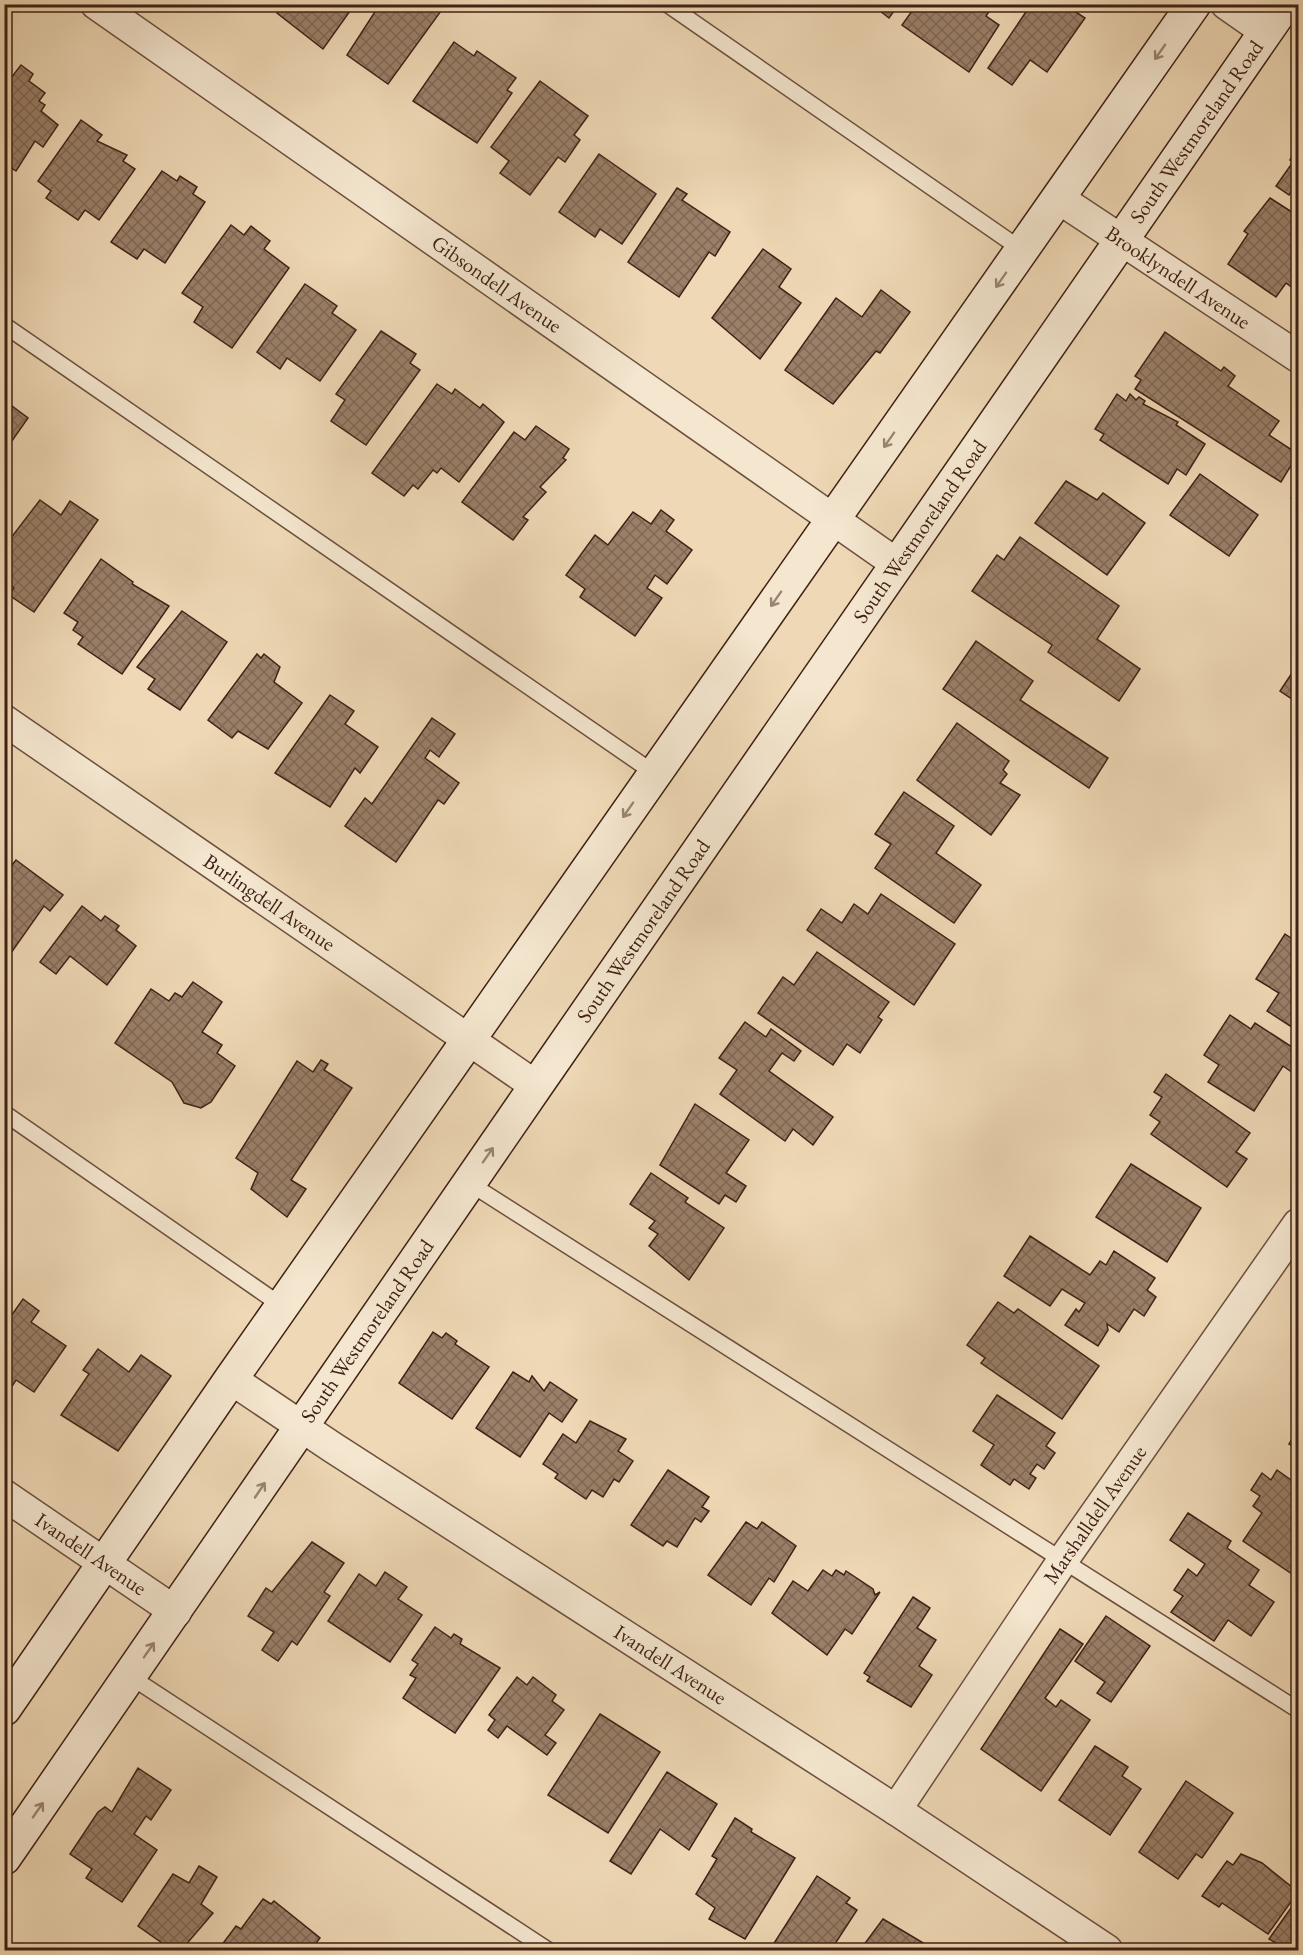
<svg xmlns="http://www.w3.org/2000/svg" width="1303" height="1955" font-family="'EB Garamond',serif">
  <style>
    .building { fill: url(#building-cross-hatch); stroke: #402116; stroke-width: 1.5 }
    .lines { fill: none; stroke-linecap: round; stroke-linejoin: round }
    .lane-casing { stroke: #6c4f3e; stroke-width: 18 }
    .street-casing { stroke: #6c4f3e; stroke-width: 33 }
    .secondary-casing { stroke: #402116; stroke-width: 36 }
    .lane { stroke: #f4e6cf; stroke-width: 15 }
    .street { stroke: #f4e6cf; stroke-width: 30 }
    .secondary { stroke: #f4e6cf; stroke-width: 33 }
    .oneway { stroke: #9a8472 }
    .labels { text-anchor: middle; stroke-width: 4.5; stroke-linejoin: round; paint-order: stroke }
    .street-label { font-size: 21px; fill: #402116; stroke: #f4e6cf }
  </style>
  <defs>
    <pattern id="building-cross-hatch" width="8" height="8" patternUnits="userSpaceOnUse" patternTransform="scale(1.5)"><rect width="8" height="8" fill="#9a8069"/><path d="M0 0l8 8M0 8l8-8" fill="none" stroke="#7f6855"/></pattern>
  </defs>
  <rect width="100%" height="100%" fill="#eed8b5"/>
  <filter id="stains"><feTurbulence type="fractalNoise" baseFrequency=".00333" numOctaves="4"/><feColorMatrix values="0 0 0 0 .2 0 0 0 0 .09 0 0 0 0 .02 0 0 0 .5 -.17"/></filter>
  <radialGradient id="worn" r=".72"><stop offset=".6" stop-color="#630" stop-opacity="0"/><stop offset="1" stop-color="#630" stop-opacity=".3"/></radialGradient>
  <g class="building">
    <path d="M 283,4 L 355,4 L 323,49 L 277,13 Z"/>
    <path d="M 380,4 L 432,4 L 441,11 L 388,84 L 347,55 Z"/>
    <path d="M 871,4 L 899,4 L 889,18 Z"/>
    <path d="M 917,4 L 994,4 L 986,16 L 999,25 L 969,72 L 902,25 Z"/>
    <path d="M 1028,4 L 1070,4 L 1068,7 L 1085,18 L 1047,72 L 1030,60 L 1012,85 L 988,68 L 1030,6 Z"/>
    <path d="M 454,42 L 474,56 L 477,51 L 516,78 L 507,90 L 512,93 L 477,143 L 413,101 Z"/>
    <path d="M 21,65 L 33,74 L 29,81 L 45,93 L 39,101 L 45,105 L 41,111 L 58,125 L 43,147 L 35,141 L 16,171 L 4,163 L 4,87 Z"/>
    <path d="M 540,81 L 588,116 L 574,135 L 580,140 L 565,162 L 558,157 L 530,195 L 500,173 L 509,161 L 491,147 Z"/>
    <path d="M 81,120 L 102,135 L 97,141 L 127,155 L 123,161 L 135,169 L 99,220 L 85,210 L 78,220 L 46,198 L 51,191 L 38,181 Z"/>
    <path d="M 1298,145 L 1298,197 L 1291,192 L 1289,195 L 1276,186 L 1293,162 L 1290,160 Z"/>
    <path d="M 599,154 L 656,194 L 622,244 L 600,229 L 595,237 L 559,212 Z"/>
    <path d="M 162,171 L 177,181 L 180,176 L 197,187 L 193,194 L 205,202 L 165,263 L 144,249 L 137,259 L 111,242 Z"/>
    <path d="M 677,188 L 687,194 L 682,200 L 730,232 L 715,256 L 709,252 L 679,297 L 628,262 Z"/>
    <path d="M 1270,198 L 1298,216 L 1298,292 L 1286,283 L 1276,297 L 1228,264 L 1248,234 L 1244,231 Z"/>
    <path d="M 231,225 L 244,235 L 251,226 L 270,241 L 264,249 L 289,268 L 232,348 L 194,322 L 203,307 L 182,293 Z"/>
    <path d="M 763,249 L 791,269 L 779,287 L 801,303 L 760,359 L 712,318 Z"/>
    <path d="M 305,284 L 337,306 L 332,313 L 356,330 L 320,381 L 287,358 L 280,369 L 257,352 Z"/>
    <path d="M 881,290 L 910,312 L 880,353 L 876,351 L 833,404 L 785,370 L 836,298 L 862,317 Z"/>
    <path d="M 381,331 L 416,354 L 410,363 L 420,370 L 366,445 L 331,421 L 345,400 L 336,394 Z"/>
    <path d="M 1165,332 L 1221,371 L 1224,367 L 1235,376 L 1228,386 L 1279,421 L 1269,435 L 1298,454 L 1281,482 L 1135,389 L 1141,380 L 1135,376 Z"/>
    <path d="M 437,384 L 452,394 L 455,389 L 480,408 L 483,404 L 504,422 L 459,482 L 441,468 L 437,473 L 433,470 L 418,489 L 413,485 L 404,496 L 372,473 Z"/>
    <path d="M 1117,394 L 1126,401 L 1130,394 L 1136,400 L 1139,397 L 1145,401 L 1143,404 L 1178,422 L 1176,425 L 1205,444 L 1186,475 L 1177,469 L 1168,484 L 1100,440 L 1104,434 L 1095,429 Z"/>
    <path d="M 4,400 L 28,418 L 7,448 L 4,446 Z"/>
    <path d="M 536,426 L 569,449 L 563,458 L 566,460 L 540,487 L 546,492 L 523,517 L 528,520 L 513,540 L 462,502 L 514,432 L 525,440 Z"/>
    <path d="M 1200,474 L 1258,515 L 1229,556 L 1170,515 Z"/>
    <path d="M 1066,481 L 1097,500 L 1103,493 L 1145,523 L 1107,575 L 1035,523 Z"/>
    <path d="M 1298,487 L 1298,503 L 1291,498 Z"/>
    <path d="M 40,500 L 61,515 L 70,501 L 98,520 L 34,612 L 9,595 L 14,588 L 4,581 L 4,547 Z"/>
    <path d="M 661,510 L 674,520 L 666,531 L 692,550 L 667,584 L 655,575 L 647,588 L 662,598 L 635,636 L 580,597 L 585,589 L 566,575 L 595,535 L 608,545 L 633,512 L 651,524 Z"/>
    <path d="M 1020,537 L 1119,606 L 1097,639 L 1140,669 L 1119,701 L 1048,652 L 1052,645 L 972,591 L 997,555 L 1004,560 Z"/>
    <path d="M 101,559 L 133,582 L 132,584 L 169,606 L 122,674 L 78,644 L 83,637 L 73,630 L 78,622 L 64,613 Z"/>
    <path d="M 182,611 L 227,642 L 180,710 L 148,689 L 155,679 L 137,667 Z"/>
    <path d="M 976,641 L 1033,681 L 1020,700 L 1108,758 L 1089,788 L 943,689 Z"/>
    <path d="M 257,654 L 261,658 L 264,654 L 280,667 L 274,682 L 302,703 L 268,749 L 238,731 L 232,738 L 208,720 Z"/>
    <path d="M 1296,667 L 1298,669 L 1298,703 L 1280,691 Z"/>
    <path d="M 330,695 L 354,711 L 345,724 L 378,747 L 360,773 L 355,768 L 330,807 L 275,773 Z"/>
    <path d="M 432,718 L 455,734 L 439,757 L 430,750 L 425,758 L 459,783 L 444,804 L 438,800 L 396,862 L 345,826 L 365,798 L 372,804 Z"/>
    <path d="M 957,723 L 1009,761 L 1003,770 L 1007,774 L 1000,783 L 1020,795 L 991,835 L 917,780 Z"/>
    <path d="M 904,792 L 954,826 L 936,853 L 981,885 L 954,923 L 875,868 L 891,844 L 875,834 Z"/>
    <path d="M 16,860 L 63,895 L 50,911 L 44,906 L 4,963 L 4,865 L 7,862 L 12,865 Z"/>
    <path d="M 881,894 L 955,944 L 914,1005 L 807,930 L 821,909 L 842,923 L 854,904 L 868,914 Z"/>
    <path d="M 82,906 L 101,921 L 105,916 L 119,926 L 116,930 L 136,946 L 107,985 L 70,956 L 56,974 L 40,962 Z"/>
    <path d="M 1285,934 L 1298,943 L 1298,1031 L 1267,1011 L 1279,993 L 1256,979 Z"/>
    <path d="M 817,952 L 889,1002 L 878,1017 L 882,1020 L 860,1053 L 847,1044 L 833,1065 L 758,1013 L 783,977 L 794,985 Z"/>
    <path d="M 193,982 L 222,1002 L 202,1032 L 222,1045 L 217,1053 L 235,1066 L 211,1102 L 201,1108 L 184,1103 L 172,1082 L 115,1043 L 151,989 L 169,1001 L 175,993 L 182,997 Z"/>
    <path d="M 1230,1015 L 1251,1029 L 1255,1023 L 1298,1051 L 1298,1064 L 1293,1073 L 1283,1066 L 1254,1111 L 1208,1082 L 1219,1065 L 1204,1055 Z"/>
    <path d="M 745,1022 L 766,1037 L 771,1029 L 801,1051 L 794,1061 L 782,1053 L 769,1071 L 833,1117 L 813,1145 L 793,1129 L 785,1141 L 720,1094 L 737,1070 L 719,1058 Z"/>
    <path d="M 321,1060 L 328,1064 L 324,1070 L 352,1088 L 291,1180 L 306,1189 L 287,1217 L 251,1189 L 258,1173 L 236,1158 L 297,1061 L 313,1072 Z"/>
    <path d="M 1166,1074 L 1250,1133 L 1236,1152 L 1247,1159 L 1227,1187 L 1151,1134 L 1160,1122 L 1150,1115 L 1162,1097 L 1154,1092 Z"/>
    <path d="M 695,1104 L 749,1140 L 726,1173 L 746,1186 L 736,1202 L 725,1195 L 719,1204 L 660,1165 Z"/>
    <path d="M 1131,1164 L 1201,1208 L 1167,1262 L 1096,1217 Z"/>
    <path d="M 651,1173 L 688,1198 L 685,1202 L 724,1228 L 689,1280 L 649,1246 L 658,1234 L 649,1228 L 655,1221 L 630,1204 Z"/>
    <path d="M 1030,1236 L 1090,1275 L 1100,1261 L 1106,1265 L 1114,1251 L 1155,1278 L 1147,1290 L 1156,1297 L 1144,1316 L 1134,1309 L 1119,1332 L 1107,1324 L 1108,1330 L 1098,1346 L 1065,1325 L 1076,1309 L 1079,1312 L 1085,1303 L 1062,1289 L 1050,1306 L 1004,1276 Z"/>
    <path d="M 23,1299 L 39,1311 L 31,1322 L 66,1346 L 34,1392 L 16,1380 L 9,1391 L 4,1387 L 4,1326 Z"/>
    <path d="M 998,1302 L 1014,1313 L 1018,1309 L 1099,1366 L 1062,1419 L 981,1363 L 985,1358 L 967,1345 Z"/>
    <path d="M 433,1332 L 442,1338 L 446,1333 L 457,1341 L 455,1344 L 489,1367 L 452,1419 L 399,1383 Z"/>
    <path d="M 98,1349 L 129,1372 L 141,1355 L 171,1376 L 118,1451 L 61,1415 L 89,1374 L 83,1370 Z"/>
    <path d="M 513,1372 L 529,1382 L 532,1376 L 544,1391 L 550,1382 L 577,1400 L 562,1422 L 549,1413 L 520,1457 L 476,1428 Z"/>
    <path d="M 997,1395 L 1055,1433 L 1046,1446 L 1055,1453 L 1044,1469 L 1037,1464 L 1030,1474 L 1036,1478 L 1029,1489 L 1014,1479 L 1010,1485 L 981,1465 L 994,1445 L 973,1431 Z"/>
    <path d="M 590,1421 L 626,1439 L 618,1451 L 633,1461 L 619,1482 L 614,1479 L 603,1497 L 592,1490 L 586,1499 L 555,1478 L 558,1474 L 543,1464 L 563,1434 L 576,1443 Z"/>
    <path d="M 1298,1429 L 1298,1450 L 1289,1444 Z"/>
    <path d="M 668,1470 L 709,1497 L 702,1507 L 709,1511 L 701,1522 L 695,1518 L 677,1547 L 667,1541 L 663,1546 L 631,1525 Z"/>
    <path d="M 1277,1470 L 1298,1485 L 1298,1578 L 1243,1541 L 1262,1513 L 1253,1506 L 1260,1496 L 1251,1490 L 1262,1473 L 1271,1480 Z"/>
    <path d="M 1188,1513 L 1231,1541 L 1227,1548 L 1259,1570 L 1249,1585 L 1274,1602 L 1251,1636 L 1228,1620 L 1214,1641 L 1171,1612 L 1183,1596 L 1174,1590 L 1188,1569 L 1197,1576 L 1205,1564 L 1170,1540 Z"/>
    <path d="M 746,1522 L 757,1529 L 762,1522 L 796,1546 L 774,1582 L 769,1578 L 751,1605 L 708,1575 Z"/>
    <path d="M 312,1542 L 344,1563 L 324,1592 L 330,1596 L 297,1645 L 292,1641 L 278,1661 L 262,1650 L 274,1632 L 248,1616 L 266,1588 L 272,1592 Z"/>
    <path d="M 823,1570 L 832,1576 L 836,1570 L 844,1575 L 846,1571 L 873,1589 L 875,1595 L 880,1592 L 852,1634 L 845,1629 L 827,1655 L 772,1613 L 793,1581 L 808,1591 Z"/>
    <path d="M 385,1572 L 407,1587 L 398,1599 L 422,1615 L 390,1662 L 328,1621 L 359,1574 L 376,1586 Z"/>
    <path d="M 913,1597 L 930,1608 L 917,1628 L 936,1640 L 919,1666 L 932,1675 L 911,1707 L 867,1681 L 870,1677 L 864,1673 Z"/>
    <path d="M 1106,1616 L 1150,1646 L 1111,1702 L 1097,1693 L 1105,1682 L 1075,1661 Z"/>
    <path d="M 435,1627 L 451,1638 L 454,1634 L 462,1639 L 460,1644 L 500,1668 L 455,1733 L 403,1698 L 416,1678 L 410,1675 L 418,1664 L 412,1660 Z"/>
    <path d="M 1060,1629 L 1083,1644 L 1045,1698 L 1056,1707 L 1061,1700 L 1090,1720 L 1041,1791 L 981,1749 Z"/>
    <path d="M 517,1677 L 527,1685 L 533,1677 L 556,1695 L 552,1701 L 564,1710 L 545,1735 L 556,1743 L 547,1755 L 507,1726 L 498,1738 L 488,1730 L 495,1720 L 489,1715 Z"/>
    <path d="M 600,1714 L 660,1752 L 608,1833 L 548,1795 Z"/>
    <path d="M 1095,1746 L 1128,1767 L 1122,1776 L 1141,1789 L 1110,1835 L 1059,1800 Z"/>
    <path d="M 138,1768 L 171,1790 L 151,1820 L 146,1816 L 134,1834 L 157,1850 L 122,1902 L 86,1878 L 92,1869 L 70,1854 L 98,1812 L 105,1807 L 112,1812 Z"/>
    <path d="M 667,1772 L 717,1804 L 689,1850 L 660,1829 L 631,1874 L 610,1861 Z"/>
    <path d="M 1186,1781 L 1233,1813 L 1202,1858 L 1196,1854 L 1178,1879 L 1139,1852 Z"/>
    <path d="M 735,1818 L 752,1829 L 751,1832 L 795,1858 L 745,1939 L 709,1919 L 715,1908 L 696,1894 L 717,1859 L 712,1856 Z"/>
    <path d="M 1241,1854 L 1262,1863 L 1298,1892 L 1268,1934 L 1222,1903 L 1219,1907 L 1202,1896 L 1227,1861 L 1233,1865 Z"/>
    <path d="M 199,1866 L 217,1877 L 201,1904 L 213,1913 L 184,1947 L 180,1946 L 177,1950 L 172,1950 L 138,1926 L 173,1874 L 189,1883 Z"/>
    <path d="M 817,1876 L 850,1898 L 846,1903 L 857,1910 L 831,1950 L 775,1950 L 771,1948 Z"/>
    <path d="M 263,1899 L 271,1904 L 274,1901 L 320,1938 L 311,1950 L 218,1950 L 236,1926 L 241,1929 Z"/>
    <path d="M 1298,1906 L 1298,1950 L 1288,1950 L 1269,1939 L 1291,1908 L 1295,1911 Z"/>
    <path d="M 883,1919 L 935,1950 L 860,1950 Z"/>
  </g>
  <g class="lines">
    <defs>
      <g id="lane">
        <path d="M 667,4 L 1022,250"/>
        <path d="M 4,325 L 654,773"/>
        <path d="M 4,1113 L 282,1306"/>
        <path d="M 469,1183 L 1298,1710"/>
        <path d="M 131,1677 L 548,1950"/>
      </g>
      <g id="street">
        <path id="s1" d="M 96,4 L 897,564"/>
        <path d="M 1226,4 L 1266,32"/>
        <path id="s2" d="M 1058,198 L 1298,357"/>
        <path id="s3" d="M 4,720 L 536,1086"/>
        <path id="s4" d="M 231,1379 L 332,1447 L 896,1810 L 1107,1950"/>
        <path id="s5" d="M 4,1495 L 176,1612"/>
        <path id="s6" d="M 896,1810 L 1063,1560 L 1298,1224"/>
      </g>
      <g id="secondary">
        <path d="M 4,1709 L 231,1379 L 1194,4"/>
        <path id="s7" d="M 4,1858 L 536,1086 L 1285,4"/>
      </g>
    </defs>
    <use href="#lane" class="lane-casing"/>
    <use href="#street" class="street-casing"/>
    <use href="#secondary" class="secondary-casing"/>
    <use href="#lane" class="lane"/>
    <use href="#street" class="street"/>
    <use href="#secondary" class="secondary"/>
  </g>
  <defs><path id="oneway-shaft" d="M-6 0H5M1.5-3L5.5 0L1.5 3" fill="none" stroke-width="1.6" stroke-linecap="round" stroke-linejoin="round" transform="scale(1.5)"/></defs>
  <g class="oneway">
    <use href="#oneway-shaft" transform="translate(1160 52) rotate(125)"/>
    <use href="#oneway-shaft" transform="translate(1001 280) rotate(125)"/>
    <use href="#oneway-shaft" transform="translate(889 440) rotate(125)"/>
    <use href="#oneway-shaft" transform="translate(776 599) rotate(125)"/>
    <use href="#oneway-shaft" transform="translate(628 810) rotate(125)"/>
    <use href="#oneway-shaft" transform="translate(488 1155) rotate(-55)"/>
    <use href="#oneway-shaft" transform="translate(260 1490) rotate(-56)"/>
    <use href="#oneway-shaft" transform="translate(149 1650) rotate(-55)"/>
    <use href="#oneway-shaft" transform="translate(38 1810) rotate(-55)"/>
  </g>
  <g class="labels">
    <g class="street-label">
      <text dy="7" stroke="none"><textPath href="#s7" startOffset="2098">South Westmoreland Road</textPath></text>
      <text dy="7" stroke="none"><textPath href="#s2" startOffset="144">Brooklyndell Avenue</textPath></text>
      <text dy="7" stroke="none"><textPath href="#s1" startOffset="489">Gibsondell Avenue</textPath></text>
      <text dy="7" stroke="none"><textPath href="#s7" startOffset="1612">South Westmoreland Road</textPath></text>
      <text dy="7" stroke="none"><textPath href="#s3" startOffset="322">Burlingdell Avenue</textPath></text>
      <text dy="7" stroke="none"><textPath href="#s7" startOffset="1126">South Westmoreland Road</textPath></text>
      <text dy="7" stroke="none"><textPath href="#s7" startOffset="640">South Westmoreland Road</textPath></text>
      <text dy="7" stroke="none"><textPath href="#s6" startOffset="356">Marshalldell Avenue</textPath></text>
      <text dy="7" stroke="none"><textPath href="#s5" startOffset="105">Ivandell Avenue</textPath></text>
      <text dy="7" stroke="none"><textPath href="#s4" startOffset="524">Ivandell Avenue</textPath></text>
    </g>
  </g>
  <rect width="1303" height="1955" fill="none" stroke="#eed8b5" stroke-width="24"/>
  <rect x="6" y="6" width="1291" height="1943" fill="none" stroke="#402116" stroke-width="3"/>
  <rect x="12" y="12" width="1279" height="1931" fill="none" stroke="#402116" stroke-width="1.5"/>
  <rect width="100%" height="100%" filter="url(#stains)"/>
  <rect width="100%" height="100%" fill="url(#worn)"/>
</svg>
